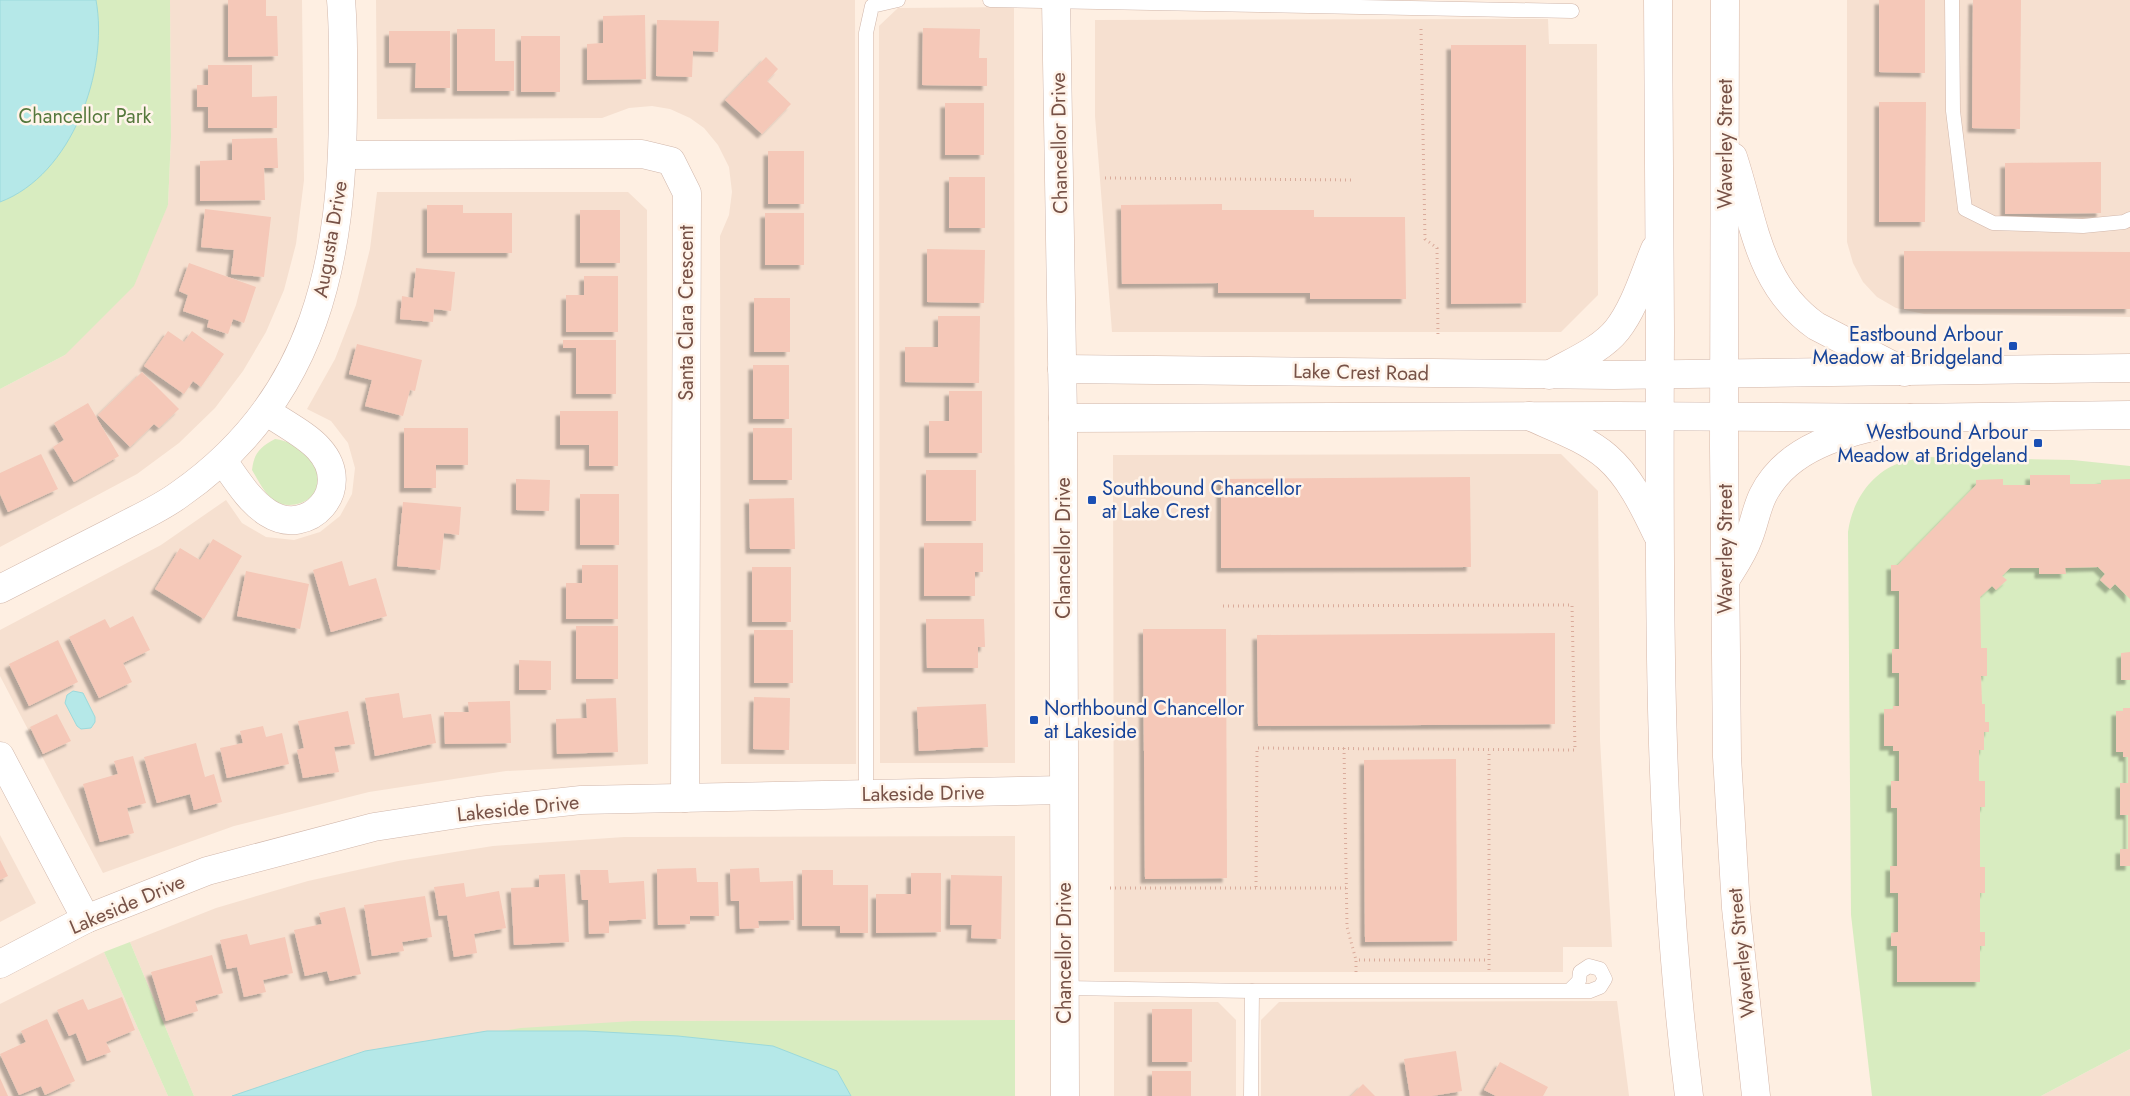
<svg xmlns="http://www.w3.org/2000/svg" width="2130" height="1096" font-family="Jost,sans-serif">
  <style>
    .residential { fill: #f6e0d0 }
    .green { fill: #d8ecc0 }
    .water { fill: #b5e8e8; stroke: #9bd9db }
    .building { fill: #f5c8b8; filter: url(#shadow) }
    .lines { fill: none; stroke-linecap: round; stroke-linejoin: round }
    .service-casing { stroke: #d1b7ab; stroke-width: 15 }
    .minor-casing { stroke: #d1b7ab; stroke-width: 29 }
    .tertiary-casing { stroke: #d1b7ab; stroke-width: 29 }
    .secondary-casing { stroke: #d5b6a8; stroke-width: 29 }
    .path { stroke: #daab9b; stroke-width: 3; stroke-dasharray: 1 4; stroke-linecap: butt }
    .service { stroke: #fff; stroke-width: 14 }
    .minor { stroke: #fff; stroke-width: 28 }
    .tertiary { stroke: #fff; stroke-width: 28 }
    .secondary { stroke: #fff; stroke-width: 28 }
    .transit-dot { fill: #1a4fb4; stroke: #fff4ea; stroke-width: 2 }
    .labels { text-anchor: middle; stroke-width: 5; stroke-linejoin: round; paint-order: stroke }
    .park-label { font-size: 20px; fill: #55783c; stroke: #fff4ea }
    .street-label { font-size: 20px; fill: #775247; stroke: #fff4ea }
    .transit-label { font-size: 20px; fill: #164399; stroke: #fff4ea; text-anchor: end }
  </style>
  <defs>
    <filter id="shadow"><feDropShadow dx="-4.5" dy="4.5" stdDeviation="1" flood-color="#0004"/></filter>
  </defs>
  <rect width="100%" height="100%" fill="#feefe2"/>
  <g class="residential">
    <path d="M 170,0 L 302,0 L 304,180 L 296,244 L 284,290 L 266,332 L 243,371 L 215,408 L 179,443 L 137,474 L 0,547 L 0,389 L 65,355 L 168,205 L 171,137 Z"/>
    <path d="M 376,0 L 855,0 L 856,764 L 721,764 L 720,236 L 729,215 L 732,192 L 729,167 L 718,145 L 704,128 L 690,118 L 670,109 L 652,106 L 629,108 L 602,118 L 377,119 Z"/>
    <path d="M 1847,0 L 2130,0 L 2130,317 L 1924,314 L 1896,308 L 1877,297 L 1863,282 L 1853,263 L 1847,242 Z"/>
    <path d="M 1014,7 L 1015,763 L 880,763 L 879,26 L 898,8 Z"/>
    <path d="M 1548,19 L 1549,44 L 1597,44 L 1598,295 L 1561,332 L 1112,332 L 1095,116 L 1095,20 Z"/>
    <path d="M 377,192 L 628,192 L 647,210 L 648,764 L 506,771 L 369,792 L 234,826 L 103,873 L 0,676 L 0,630 L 161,545 L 226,500 L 242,523 L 266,537 L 294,540 L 320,532 L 340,516 L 352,494 L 355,468 L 348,443 L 331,421 L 307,409 L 335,359 L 356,305 L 370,249 Z"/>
    <path d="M 1561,454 L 1598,491 L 1600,740 L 1612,947 L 1563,947 L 1563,972 L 1114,972 L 1113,455 Z"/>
    <path d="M 0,835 L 36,903 L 0,922 Z"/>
    <path d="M 1015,836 L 1015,1020 L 633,1021 L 240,1096 L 194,1096 L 130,942 L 216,908 L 308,881 L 398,861 L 493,846 L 624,837 Z"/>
    <path d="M 104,952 L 168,1096 L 0,1096 L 0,1004 Z"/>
    <path d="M 1617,1001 L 1629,1096 L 1261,1096 L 1261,1020 L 1279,1002 Z"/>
    <path d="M 1114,1002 L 1218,1002 L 1236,1020 L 1236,1096 L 1114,1096 Z"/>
    <path d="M 2130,1049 L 2130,1096 L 2041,1096 Z"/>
  </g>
  <g class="green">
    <path d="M 0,0 L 170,0 L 171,137 L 168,205 L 134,286 L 65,355 L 0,389 Z"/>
    <path d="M 275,439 C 288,441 296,445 306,454 C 309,457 315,461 317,465 C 333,492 294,517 272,499 C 264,492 258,480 252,470 C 254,453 260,447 275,439 Z"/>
    <path d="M 1925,457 L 2073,460 L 2130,466 L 2130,1049 L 2041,1096 L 1872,1096 L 1851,915 L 1848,532 C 1852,502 1870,474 1899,463 C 1907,460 1917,459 1925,457 Z"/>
    <path d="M 130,942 L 194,1096 L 168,1096 L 104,952 Z"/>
    <path d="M 1015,1020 L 1015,1096 L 240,1096 L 440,1040 L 521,1028 L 633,1021 Z"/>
  </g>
  <g class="water">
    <path d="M 0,0 L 96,0 C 109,71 72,175 0,202 Z"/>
    <path d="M 73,691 L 83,693 L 95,717 L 95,722 L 91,728 L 81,729 L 77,726 L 65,703 L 67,695 Z"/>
    <path d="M 487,1031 L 586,1031 L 678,1036 L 773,1046 L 837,1071 L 851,1096 L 232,1096 L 365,1051 Z"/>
  </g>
  <g class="building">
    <path d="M 228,0 L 266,0 L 266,16 L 277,16 L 278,56 L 228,57 Z"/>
    <path d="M 1879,0 L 1925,0 L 1925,73 L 1879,72 Z"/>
    <path d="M 1973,0 L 2021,0 L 2020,129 L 1972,128 Z"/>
    <path d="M 645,15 L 646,79 L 587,80 L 587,44 L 603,43 L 603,16 Z"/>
    <path d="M 657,20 L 719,21 L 718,52 L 693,51 L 692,77 L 656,76 Z"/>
    <path d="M 923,28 L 980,29 L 979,58 L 987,58 L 987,86 L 922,85 Z"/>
    <path d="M 457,29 L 495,29 L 495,61 L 514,61 L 514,91 L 457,91 Z"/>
    <path d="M 389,31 L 450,31 L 450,88 L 415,88 L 416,63 L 389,63 Z"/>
    <rect x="521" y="36" width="39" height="56"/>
    <path d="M 1451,45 L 1526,45 L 1526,303 L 1451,304 Z"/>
    <path d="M 766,57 L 778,69 L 767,81 L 791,104 L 762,134 L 725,100 Z"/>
    <path d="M 208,65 L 252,65 L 252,97 L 277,96 L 277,128 L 208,128 L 208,107 L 197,107 L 197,85 L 208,85 Z"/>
    <path d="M 1879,102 L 1926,102 L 1925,222 L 1879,222 Z"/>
    <rect x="945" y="103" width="39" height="52"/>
    <path d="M 277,138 L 278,168 L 264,168 L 265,200 L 200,201 L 200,161 L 232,160 L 232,139 Z"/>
    <rect x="768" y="151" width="36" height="53"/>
    <path d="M 2101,162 L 2101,213 L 2005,214 L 2005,163 Z"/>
    <rect x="949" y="177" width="36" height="51"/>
    <path d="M 1222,204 L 1222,210 L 1314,210 L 1314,217 L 1405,217 L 1406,299 L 1310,299 L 1310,293 L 1218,293 L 1218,283 L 1122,284 L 1121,205 Z"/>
    <path d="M 427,205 L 463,205 L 463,213 L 512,213 L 512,253 L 427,253 Z"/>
    <path d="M 205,209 L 271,217 L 264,277 L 231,274 L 234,250 L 201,247 Z"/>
    <rect x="580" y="210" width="40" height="53"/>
    <rect x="765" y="213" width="39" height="52"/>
    <path d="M 927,249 L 985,250 L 984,303 L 927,302 Z"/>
    <path d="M 1904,251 L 2130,252 L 2130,309 L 1904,309 Z"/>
    <path d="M 189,263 L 256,287 L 244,323 L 233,319 L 228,334 L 207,327 L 209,320 L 183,311 L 188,295 L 179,291 Z"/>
    <path d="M 416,268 L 455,272 L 451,311 L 434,309 L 433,322 L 400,319 L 402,296 L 413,298 Z"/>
    <path d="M 584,276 L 618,276 L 618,332 L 566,332 L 566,295 L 584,295 Z"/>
    <rect x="754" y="298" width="36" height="54"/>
    <path d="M 938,316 L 980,316 L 979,383 L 905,382 L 905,347 L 938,347 Z"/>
    <path d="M 168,331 L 184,342 L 192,331 L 224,354 L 201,387 L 193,381 L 184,394 L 144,366 Z"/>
    <path d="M 563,340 L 616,340 L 616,394 L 576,394 L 576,348 L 563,348 Z"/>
    <path d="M 357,344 L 422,360 L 415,391 L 410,390 L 403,416 L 365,406 L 372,380 L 349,374 Z"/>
    <rect x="753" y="365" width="36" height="54"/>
    <path d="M 142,372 L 179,409 L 159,428 L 154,424 L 130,447 L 98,415 Z"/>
    <path d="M 949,391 L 982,391 L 982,453 L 929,453 L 929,421 L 949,421 Z"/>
    <path d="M 88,403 L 119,456 L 74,482 L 53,447 L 64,440 L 54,423 Z"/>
    <path d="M 560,411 L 618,411 L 618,466 L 589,466 L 589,445 L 560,445 Z"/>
    <path d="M 404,428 L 468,428 L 468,465 L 436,465 L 436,488 L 404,488 Z"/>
    <rect x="753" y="428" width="39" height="52"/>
    <path d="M 41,454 L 58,489 L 8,512 L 0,494 L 0,473 Z"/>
    <rect x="926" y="470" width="50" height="51"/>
    <path d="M 2030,475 L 2070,475 L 2070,484 L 2101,484 L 2101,480 L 2130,479 L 2130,599 L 2115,584 L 2110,589 L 2100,580 L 2105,574 L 2098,567 L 2065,568 L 2066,574 L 2039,574 L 2039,568 L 2010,568 L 2002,576 L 2007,580 L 1996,590 L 1992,586 L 1980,597 L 1981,648 L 1987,648 L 1987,676 L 1981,676 L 1982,704 L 1985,704 L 1985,722 L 1989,722 L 1989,732 L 1984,732 L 1984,750 L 1979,750 L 1979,781 L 1985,781 L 1985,807 L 1980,807 L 1980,867 L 1985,867 L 1985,893 L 1980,893 L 1980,932 L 1985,932 L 1985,946 L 1980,946 L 1980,982 L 1897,982 L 1897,946 L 1891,946 L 1891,933 L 1898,932 L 1898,893 L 1890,893 L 1890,866 L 1897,866 L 1897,808 L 1891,808 L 1891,781 L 1899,781 L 1899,751 L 1893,751 L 1893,746 L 1884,746 L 1884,709 L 1893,709 L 1893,706 L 1899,706 L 1899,673 L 1892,673 L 1892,649 L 1899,649 L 1899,591 L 1891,591 L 1891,565 L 1898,565 L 1976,485 L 1976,480 L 2003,479 L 2003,485 L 2030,485 Z"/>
    <path d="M 1470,477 L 1471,567 L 1221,568 L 1221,479 Z"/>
    <path d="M 516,479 L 550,480 L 549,511 L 516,510 Z"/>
    <rect x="580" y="494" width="39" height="51"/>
    <path d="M 794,498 L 795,549 L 750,549 L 749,499 Z"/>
    <path d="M 403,502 L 461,507 L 459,535 L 444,533 L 440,570 L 397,566 Z"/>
    <path d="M 213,539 L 242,556 L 204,619 L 155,589 L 180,548 L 200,560 Z"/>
    <path d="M 924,543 L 983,543 L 983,572 L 975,572 L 975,596 L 924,596 Z"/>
    <path d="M 342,561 L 349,586 L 376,578 L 387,616 L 331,632 L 313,570 Z"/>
    <path d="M 582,565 L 618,565 L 618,619 L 566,619 L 566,583 L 582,583 Z"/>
    <rect x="752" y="567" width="39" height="55"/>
    <path d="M 246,571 L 309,584 L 300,629 L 237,616 Z"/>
    <path d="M 133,616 L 150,650 L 123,663 L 132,682 L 99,698 L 69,637 L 105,619 L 110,628 Z"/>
    <path d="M 926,619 L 984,619 L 985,647 L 978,647 L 978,668 L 927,668 Z"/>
    <rect x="576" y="626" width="42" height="53"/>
    <path d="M 1143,629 L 1226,629 L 1227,878 L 1145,879 Z"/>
    <rect x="754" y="630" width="39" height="53"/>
    <path d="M 1555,633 L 1555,724 L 1258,726 L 1257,635 Z"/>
    <path d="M 58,640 L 78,682 L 29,706 L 9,664 Z"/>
    <path d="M 2130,652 L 2130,680 L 2121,680 L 2121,653 Z"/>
    <path d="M 519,660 L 551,661 L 551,690 L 519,690 Z"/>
    <path d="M 399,693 L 403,718 L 431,714 L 436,743 L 375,756 L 365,698 Z"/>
    <path d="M 754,697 L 790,698 L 789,750 L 753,749 Z"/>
    <path d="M 616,698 L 618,752 L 557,754 L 556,719 L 587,718 L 586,699 Z"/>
    <path d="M 510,701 L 511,743 L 445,744 L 444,712 L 469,712 L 468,702 Z"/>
    <path d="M 986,704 L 988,747 L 919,751 L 917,707 Z"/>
    <path d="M 2123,708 L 2130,708 L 2130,866 L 2120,866 L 2120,849 L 2128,849 L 2128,815 L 2120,815 L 2120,783 L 2128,783 L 2128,757 L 2123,757 L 2123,752 L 2116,752 L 2116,711 L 2123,711 Z"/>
    <path d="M 348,711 L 355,744 L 334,747 L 339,772 L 303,778 L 297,750 L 304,748 L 298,721 Z"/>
    <path d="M 57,714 L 71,741 L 43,754 L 30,727 Z"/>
    <path d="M 263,726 L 266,737 L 282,733 L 289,764 L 227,778 L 220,748 L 243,743 L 240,731 Z"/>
    <path d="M 196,743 L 205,777 L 214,774 L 222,802 L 194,810 L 190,794 L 157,803 L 144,757 Z"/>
    <path d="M 133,756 L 146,803 L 127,808 L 134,833 L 100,842 L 83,784 L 118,774 L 114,761 Z"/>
    <path d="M 1456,759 L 1457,941 L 1365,942 L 1364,760 Z"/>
    <path d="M 0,860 L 8,876 L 0,880 Z"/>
    <path d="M 696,868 L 697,882 L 718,882 L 719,916 L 690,916 L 690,924 L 658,925 L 657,869 Z"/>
    <path d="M 759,868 L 760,882 L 793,881 L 794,920 L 758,921 L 759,928 L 740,929 L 739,901 L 731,901 L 730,869 Z"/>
    <path d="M 580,870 L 608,870 L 609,883 L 644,881 L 646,919 L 609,921 L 609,933 L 589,934 L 588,900 L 582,900 Z"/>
    <path d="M 802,870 L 833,870 L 833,885 L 868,885 L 868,933 L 840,933 L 840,926 L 802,926 Z"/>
    <path d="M 911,873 L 941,873 L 941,932 L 876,933 L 876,894 L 911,894 Z"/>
    <path d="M 565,874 L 569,942 L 514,945 L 511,888 L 539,887 L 539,875 Z"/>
    <path d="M 951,875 L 1002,876 L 1001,939 L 971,938 L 972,925 L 950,925 Z"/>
    <path d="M 464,883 L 466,897 L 499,891 L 506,928 L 474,934 L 477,953 L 454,957 L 447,915 L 439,916 L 434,887 Z"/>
    <path d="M 425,896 L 432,937 L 402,942 L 404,951 L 372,956 L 364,905 Z"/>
    <path d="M 345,907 L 361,974 L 330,981 L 327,971 L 305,976 L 294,930 L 322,924 L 319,913 Z"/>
    <path d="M 247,934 L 250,945 L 285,937 L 293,973 L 263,980 L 266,992 L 244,997 L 237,967 L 227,969 L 220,940 Z"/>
    <path d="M 212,955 L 223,993 L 195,1001 L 198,1011 L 166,1021 L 151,972 Z"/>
    <path d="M 122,997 L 135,1030 L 106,1042 L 111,1052 L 87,1061 L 76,1033 L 69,1036 L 57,1010 L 83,999 L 88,1010 Z"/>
    <rect x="1152" y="1009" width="40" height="53"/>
    <path d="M 47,1019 L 75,1081 L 45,1095 L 41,1086 L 19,1095 L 0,1054 L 26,1042 L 21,1031 Z"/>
    <path d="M 1456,1051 L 1462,1091 L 1432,1096 L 1410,1096 L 1404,1059 Z"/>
    <path d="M 1500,1062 L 1548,1087 L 1543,1096 L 1496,1096 L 1484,1090 Z"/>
    <rect x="1152" y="1071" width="39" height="25"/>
    <path d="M 0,1078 L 8,1096 L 0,1096 Z"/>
    <path d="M 1363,1084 L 1375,1096 L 1351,1096 Z"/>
  </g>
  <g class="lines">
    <defs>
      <g id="service">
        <path d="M 990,0 L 1572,11"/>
        <path d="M 1952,0 L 1953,111 L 1965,209 L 1993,223 L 2083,226 L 2124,222 L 2130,219"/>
        <path d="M 866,794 L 866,33 L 872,6 L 898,0"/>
        <path d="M 1065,988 L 1252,991 L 1590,991 L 1600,987 L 1605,979 L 1600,969 L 1589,966 L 1580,972 L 1579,981 L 1569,991"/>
        <path d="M 1251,1096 L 1252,991"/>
      </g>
      <g id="minor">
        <path d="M 343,155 L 642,154 L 671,161 L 687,193 L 685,798"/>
        <path d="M 223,461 C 236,479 249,501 268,513 C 308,539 355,489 319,449 C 307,435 281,422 266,411"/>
        <path d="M 0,589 C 38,570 76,550 114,531 C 136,519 160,509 180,494 C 317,398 343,259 343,102 C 343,68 344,34 341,0"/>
        <path d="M 0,756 L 86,919"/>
        <path d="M 0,964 L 86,919 L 207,871 L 374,827 L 478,811 L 581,800 L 1063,790"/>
      </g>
      <g id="tertiary">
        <path d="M 1056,0 L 1063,418 L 1065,1096"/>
        <path d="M 1062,369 L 1614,375 L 2130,368"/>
        <path d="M 1063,418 L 1616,416 L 1910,418 L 2130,415"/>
      </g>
      <g id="secondary">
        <path d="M 1658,0 C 1658,110 1660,221 1660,331 C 1659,586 1657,842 1689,1096"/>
        <path d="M 1725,0 L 1724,448 L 1727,757 L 1736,908 L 1756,1096"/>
        <path d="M 1733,157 C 1754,220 1757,284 1816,326 L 1905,372"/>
        <path d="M 1549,375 C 1571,362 1601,350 1617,330 C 1635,307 1644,275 1655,249"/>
        <path d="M 1529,416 C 1555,428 1585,438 1607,457 C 1630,477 1644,507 1657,534"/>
        <path d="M 1726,579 C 1734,566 1743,553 1748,539 C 1754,525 1756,509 1763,495 C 1790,441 1856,431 1910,418"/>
      </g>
    </defs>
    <use href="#service" class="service-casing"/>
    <use href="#minor" class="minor-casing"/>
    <use href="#tertiary" class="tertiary-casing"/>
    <use href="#secondary" class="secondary-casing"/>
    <g class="path">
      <path d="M 1421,29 L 1425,239 L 1437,248 L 1438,338"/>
      <path d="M 1105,178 L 1353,180"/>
      <path d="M 1223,606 L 1572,605 L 1575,750 L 1257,748 L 1256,888"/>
      <path d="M 1344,748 L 1347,927 L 1356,960"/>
      <path d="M 1110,888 L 1347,888"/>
      <path d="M 1489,970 L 1489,752"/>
      <path d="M 1356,972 L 1356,960 L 1489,960"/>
    </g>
    <use href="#service" class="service"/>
    <use href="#minor" class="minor"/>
    <use href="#tertiary" class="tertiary"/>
    <use href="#secondary" class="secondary"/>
  </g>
  <g class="transit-dot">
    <rect x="2008" y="341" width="10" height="10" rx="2.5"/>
    <rect x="2033" y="438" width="10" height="10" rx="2.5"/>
    <rect x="1087" y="495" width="10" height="10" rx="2.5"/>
    <rect x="1029" y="715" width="10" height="10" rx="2.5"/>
  </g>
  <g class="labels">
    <g class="park-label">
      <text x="85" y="123">Chancellor Park</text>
    </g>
    <g class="street-label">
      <text transform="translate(1059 143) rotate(-91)" y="7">Chancellor Drive</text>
      <text transform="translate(1725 144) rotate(-90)" y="7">Waverley Street</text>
      <text transform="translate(330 239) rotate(-80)" y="7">Augusta Drive</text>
      <text transform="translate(686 313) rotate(-90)" y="7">Santa Clara Crescent</text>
      <text transform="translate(1361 372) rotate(1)" y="7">Lake Crest Road</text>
      <text transform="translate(1063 548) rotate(-90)" y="7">Chancellor Drive</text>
      <text transform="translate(1725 549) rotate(-90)" y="7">Waverley Street</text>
      <text transform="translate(923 793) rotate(-1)" y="7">Lakeside Drive</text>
      <text transform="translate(518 808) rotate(-6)" y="7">Lakeside Drive</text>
      <text transform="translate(127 904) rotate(-23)" y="7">Lakeside Drive</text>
      <text transform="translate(1064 953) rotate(-90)" y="7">Chancellor Drive</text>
      <text transform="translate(1741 953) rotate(-96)" y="7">Waverley Street</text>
    </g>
    <g class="transit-label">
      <text x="2003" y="341">Eastbound Arbour<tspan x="2003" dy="23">Meadow at Bridgeland</tspan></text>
      <text x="2028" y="439">Westbound Arbour<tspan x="2028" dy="23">Meadow at Bridgeland</tspan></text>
      <text x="1102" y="495" text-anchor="start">Southbound Chancellor<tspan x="1102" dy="23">at Lake Crest</tspan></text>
      <text x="1044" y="715" text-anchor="start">Northbound Chancellor<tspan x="1044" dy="23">at Lakeside</tspan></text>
    </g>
  </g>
</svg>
